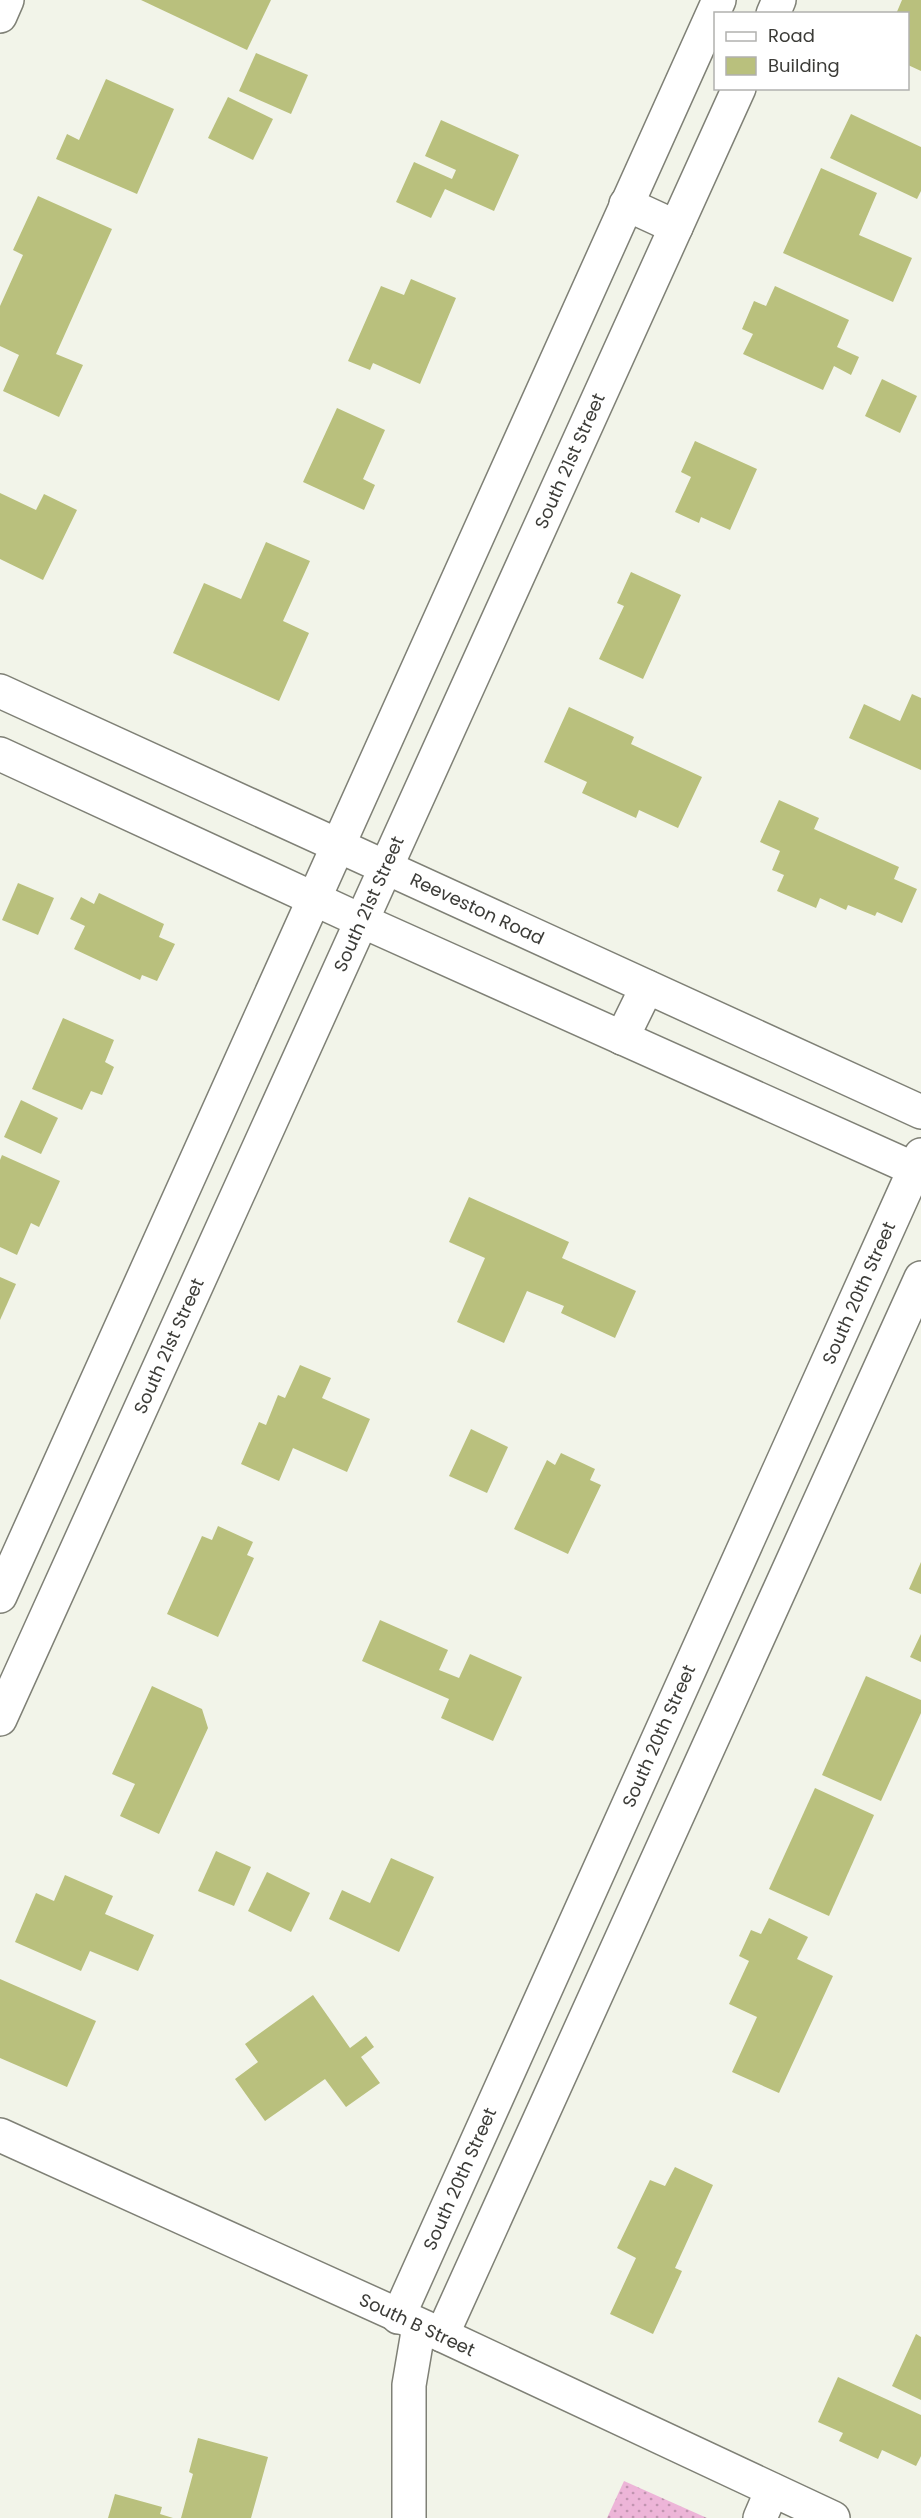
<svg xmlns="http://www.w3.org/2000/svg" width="921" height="2518" font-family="Poppins,sans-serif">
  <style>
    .grass { fill: url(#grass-dots) }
    .building { fill: #b9c07d }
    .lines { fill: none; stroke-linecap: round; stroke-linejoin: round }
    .minor-casing { stroke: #7f8076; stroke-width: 36 }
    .minor { stroke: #fff; stroke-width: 33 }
    .labels { text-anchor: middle; stroke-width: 4.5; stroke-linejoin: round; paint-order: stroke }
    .street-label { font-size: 18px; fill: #3c3c38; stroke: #fff }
  </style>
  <defs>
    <pattern id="grass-dots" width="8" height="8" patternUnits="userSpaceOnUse" patternTransform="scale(1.5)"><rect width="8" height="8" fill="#edb5d8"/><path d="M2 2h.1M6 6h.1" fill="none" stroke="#c194b0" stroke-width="1.8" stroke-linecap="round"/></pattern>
  </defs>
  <rect width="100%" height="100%" fill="#f2f4e9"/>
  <path class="grass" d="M 624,2481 L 707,2518 L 607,2518 Z"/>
  <g class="building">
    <path d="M 141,0 L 271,0 L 247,50 Z"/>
    <path d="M 902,0 L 921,0 L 921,71 L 908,65 L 908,14 L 896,14 Z"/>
    <path d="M 256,53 L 308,75 L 291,114 L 239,91 Z"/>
    <path d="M 106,79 L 174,109 L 137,194 L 56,159 L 67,134 L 79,140 Z"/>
    <path d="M 228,97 L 273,119 L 253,160 L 208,138 Z"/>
    <path d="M 851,114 L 921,147 L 921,191 L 917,199 L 830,158 Z"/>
    <path d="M 441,120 L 519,155 L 494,211 L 445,189 L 431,218 L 396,202 L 414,162 L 452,179 L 456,170 L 425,156 Z"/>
    <path d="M 821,168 L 877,193 L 859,235 L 912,258 L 893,302 L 783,253 Z"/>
    <path d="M 38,196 L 112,229 L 56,354 L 83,365 L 59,417 L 3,391 L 19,355 L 0,346 L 0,306 L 23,255 L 13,250 Z"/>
    <path d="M 411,279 L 456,298 L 420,384 L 373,363 L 370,370 L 348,361 L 381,286 L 404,295 Z"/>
    <path d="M 775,286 L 849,320 L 837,347 L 859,357 L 851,375 L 834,366 L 823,390 L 743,354 L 753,334 L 742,329 L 754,301 L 766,306 Z"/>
    <path d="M 882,379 L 917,396 L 900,433 L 865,416 Z"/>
    <path d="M 337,408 L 385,430 L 363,479 L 375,485 L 364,510 L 303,482 Z"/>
    <path d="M 695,441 L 757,469 L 730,530 L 701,517 L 699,523 L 675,512 L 691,477 L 681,472 Z"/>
    <path d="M 0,493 L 36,510 L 44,494 L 77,510 L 43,580 L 0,559 Z"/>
    <path d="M 266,542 L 310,561 L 283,621 L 309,633 L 279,701 L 173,653 L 204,583 L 241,599 Z"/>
    <path d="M 631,572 L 681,595 L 643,679 L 599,659 L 624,606 L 617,603 Z"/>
    <path d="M 912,694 L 921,698 L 921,770 L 849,738 L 864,704 L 900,721 Z"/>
    <path d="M 569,707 L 634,737 L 631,744 L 702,777 L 678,828 L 639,810 L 636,818 L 582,793 L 587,782 L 544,762 Z"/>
    <path d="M 779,800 L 819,818 L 814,829 L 899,867 L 894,879 L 917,889 L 902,923 L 877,912 L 875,916 L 848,905 L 846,910 L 820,898 L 816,908 L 777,891 L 784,875 L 772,870 L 780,851 L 760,842 Z"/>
    <path d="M 18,883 L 54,898 L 38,935 L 2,920 Z"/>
    <path d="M 99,893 L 164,924 L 159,937 L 175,944 L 157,981 L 142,975 L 140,980 L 74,949 L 85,926 L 70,919 L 81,897 L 94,904 Z"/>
    <path d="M 63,1018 L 114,1040 L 105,1062 L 114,1067 L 102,1095 L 91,1091 L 82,1110 L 32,1089 Z"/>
    <path d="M 21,1100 L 58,1118 L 41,1154 L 4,1137 Z"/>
    <path d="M 2,1155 L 60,1181 L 39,1227 L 31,1223 L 17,1255 L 0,1247 L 0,1160 Z"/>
    <path d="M 469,1197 L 569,1242 L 562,1258 L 636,1291 L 615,1338 L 561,1313 L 564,1306 L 527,1291 L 504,1343 L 457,1322 L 485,1258 L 449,1242 Z"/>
    <path d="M 0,1277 L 16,1284 L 0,1320 Z"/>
    <path d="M 300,1365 L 331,1378 L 322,1398 L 370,1419 L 347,1472 L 293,1448 L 279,1481 L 241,1464 L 259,1422 L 266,1425 L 278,1395 L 285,1398 Z"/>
    <path d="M 471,1429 L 508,1447 L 487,1493 L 449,1476 Z"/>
    <path d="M 561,1453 L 595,1469 L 590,1480 L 601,1485 L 568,1554 L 514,1529 L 547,1460 L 555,1465 Z"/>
    <path d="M 218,1526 L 253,1542 L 247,1555 L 254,1558 L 218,1637 L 167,1614 L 202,1536 L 212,1540 Z"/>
    <path d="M 921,1562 L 921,1594 L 909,1589 Z"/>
    <path d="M 380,1620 L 448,1650 L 439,1670 L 459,1678 L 470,1654 L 522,1677 L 493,1741 L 441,1718 L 449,1699 L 362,1661 Z"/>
    <path d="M 921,1634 L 921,1662 L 910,1657 Z"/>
    <path d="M 866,1676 L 921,1700 L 921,1713 L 881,1801 L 822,1775 Z"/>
    <path d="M 152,1686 L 202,1709 L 208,1728 L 159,1834 L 120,1816 L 135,1784 L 112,1774 Z"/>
    <path d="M 815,1788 L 874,1815 L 829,1916 L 769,1889 Z"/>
    <path d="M 216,1851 L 251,1867 L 234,1906 L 198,1891 Z"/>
    <path d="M 391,1858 L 434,1877 L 399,1952 L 329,1919 L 342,1890 L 370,1903 Z"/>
    <path d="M 267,1872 L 310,1893 L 291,1932 L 248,1911 Z"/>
    <path d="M 65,1875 L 113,1896 L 105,1914 L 154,1935 L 138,1971 L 90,1951 L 81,1971 L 15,1942 L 36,1893 L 54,1901 Z"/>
    <path d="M 769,1918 L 808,1937 L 797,1959 L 833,1976 L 779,2093 L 732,2072 L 757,2017 L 729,2004 L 749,1961 L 739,1956 L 751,1930 L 761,1934 Z"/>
    <path d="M 0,1979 L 96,2021 L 67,2087 L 0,2058 Z"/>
    <path d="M 313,1995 L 350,2048 L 366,2036 L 374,2047 L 361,2057 L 380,2083 L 346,2107 L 325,2079 L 265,2121 L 235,2079 L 258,2062 L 245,2044 Z"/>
    <path d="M 675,2167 L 713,2185 L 675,2268 L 682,2271 L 653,2334 L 610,2314 L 636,2258 L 617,2248 L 650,2180 L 665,2186 Z"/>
    <path d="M 916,2334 L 921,2337 L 921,2400 L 892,2386 Z"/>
    <path d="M 838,2377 L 921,2415 L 921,2456 L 916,2466 L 882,2450 L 878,2459 L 839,2441 L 843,2433 L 818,2422 Z"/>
    <path d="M 198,2438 L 268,2457 L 251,2518 L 181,2518 L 193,2474 L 189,2472 Z"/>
    <path d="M 115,2494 L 162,2507 L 160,2514 L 173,2518 L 108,2518 Z"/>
  </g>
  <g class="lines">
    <defs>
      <g id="minor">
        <path d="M 773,14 L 779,0"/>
        <path d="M 0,16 L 7,0"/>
        <path d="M 626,204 L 676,227"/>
        <path d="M 0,691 L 921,1112"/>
        <path d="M 0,754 L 362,921 L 921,1172"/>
        <path d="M 622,1038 L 647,987"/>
        <path d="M 0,1596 L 719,0"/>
        <path d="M 0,1719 L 739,88"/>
        <path d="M 0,2135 L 442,2335 L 833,2518"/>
        <path d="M 398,2317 L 921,1155"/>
        <path d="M 442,2335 L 921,1278"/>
        <path d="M 409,2518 L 409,2385 L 419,2326"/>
        <path d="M 760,2518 L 772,2490"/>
      </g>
    </defs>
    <use href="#minor" class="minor-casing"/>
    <use href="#minor" class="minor"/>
  </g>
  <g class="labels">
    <g class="street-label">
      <text transform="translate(570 461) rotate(-66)" y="6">South 21st Street</text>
      <text transform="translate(369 904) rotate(-66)" y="6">South 21st Street</text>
      <text transform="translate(477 909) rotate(25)" y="6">Reeveston Road</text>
      <text transform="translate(859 1293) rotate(-66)" y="6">South 20th Street</text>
      <text transform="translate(169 1346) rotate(-66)" y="6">South 21st Street</text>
      <text transform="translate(659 1736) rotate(-66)" y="6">South 20th Street</text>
      <text transform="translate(460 2179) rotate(-66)" y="6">South 20th Street</text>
      <text transform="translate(417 2325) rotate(25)" y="6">South B Street</text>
    </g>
  </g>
  <rect x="714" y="12" width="195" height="78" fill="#ffffff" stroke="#b1b1af" stroke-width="1.5"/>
  <rect x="726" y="32" width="30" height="9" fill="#ffffff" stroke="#b1b1af" stroke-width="1.5"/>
  <text x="768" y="42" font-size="18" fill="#3c3c38">Road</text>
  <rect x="726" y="57" width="30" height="18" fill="#b9c07d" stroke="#b1b1af" stroke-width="1.5"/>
  <text x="768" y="72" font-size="18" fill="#3c3c38">Building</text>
</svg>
